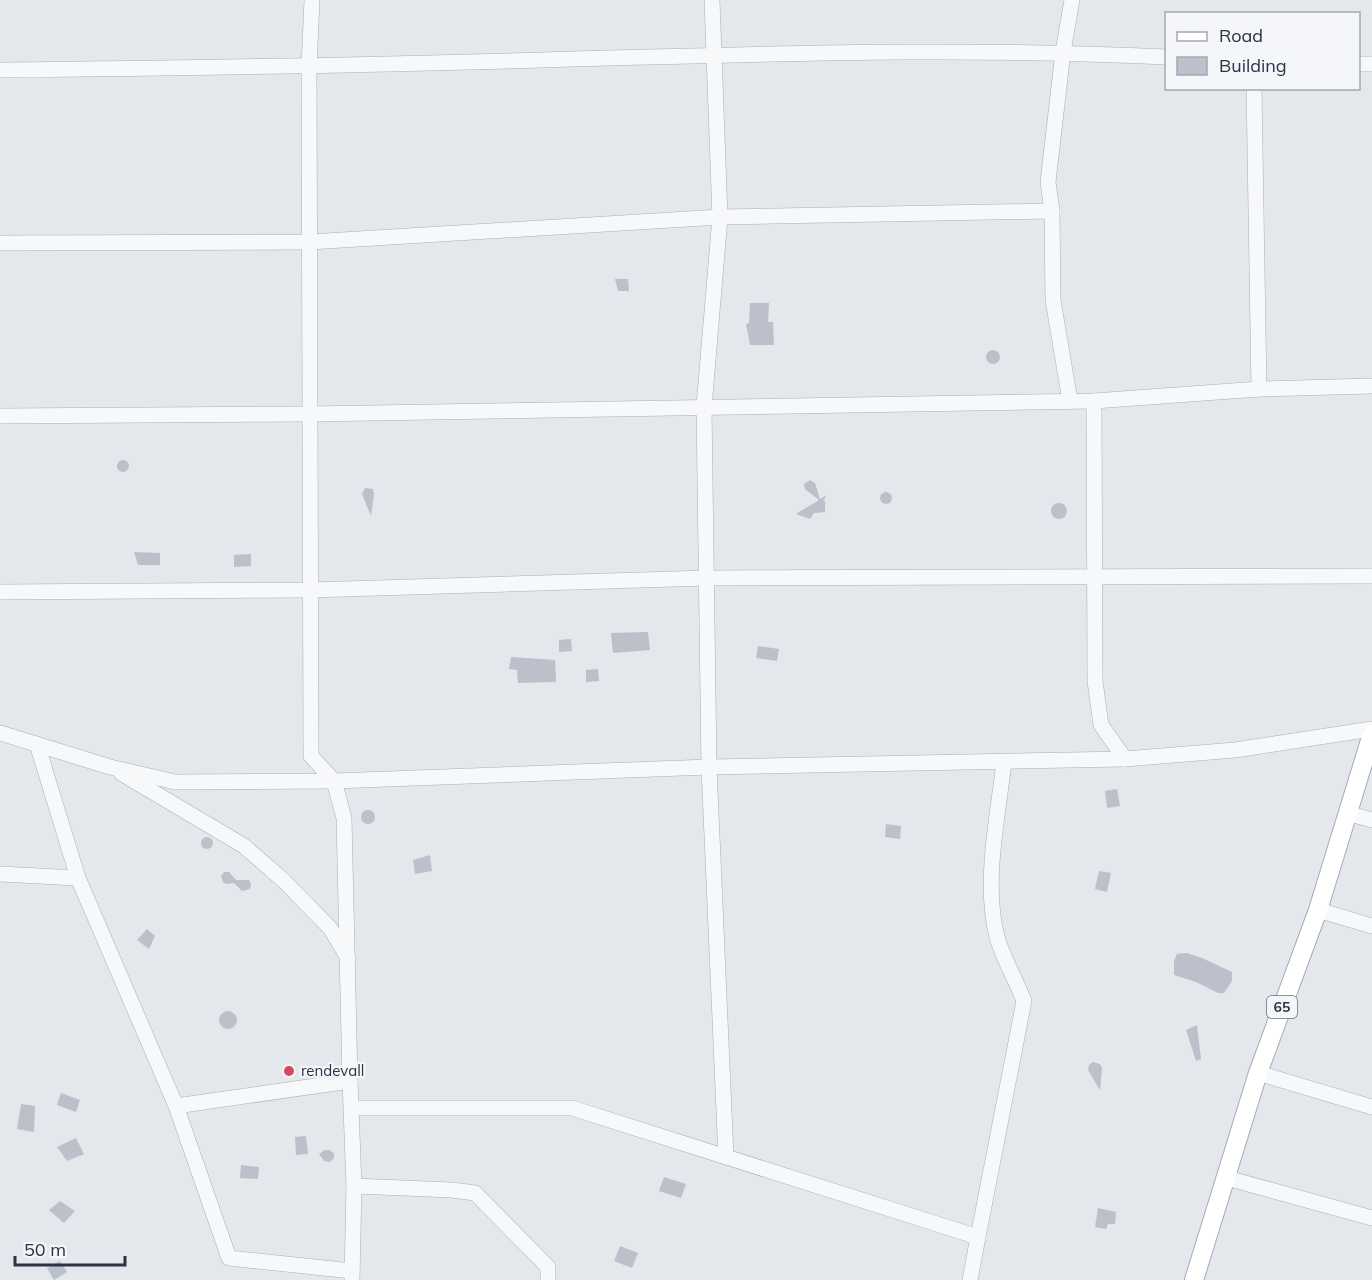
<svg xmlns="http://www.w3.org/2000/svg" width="1372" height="1280" font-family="Mulish,sans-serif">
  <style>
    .building { fill: #bbc0ca }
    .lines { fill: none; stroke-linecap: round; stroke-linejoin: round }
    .minor-casing { stroke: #a9aeb7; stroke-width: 16 }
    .major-casing { stroke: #a3abb8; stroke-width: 20 }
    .minor { stroke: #f7f8fa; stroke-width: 15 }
    .major { stroke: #fff; stroke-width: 18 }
    .poi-dot { fill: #d1495b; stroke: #f4f6f9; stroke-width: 2 }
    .labels { text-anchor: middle; stroke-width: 4.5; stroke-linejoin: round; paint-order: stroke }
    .shield { fill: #f4f6f9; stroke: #676e7b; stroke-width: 1.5 }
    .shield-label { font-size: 14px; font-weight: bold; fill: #2b3445 }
    .poi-label { font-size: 15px; fill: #2b3445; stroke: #f4f6f9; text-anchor: start }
  </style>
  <rect width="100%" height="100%" fill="#e4e7ec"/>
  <g class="building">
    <path d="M 615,279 L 628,279 L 629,291 L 618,291 Z"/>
    <path d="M 750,303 L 769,303 L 768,322 L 773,322 L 774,345 L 750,345 L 746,324 L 749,323 Z"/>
    <circle cx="993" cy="357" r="7"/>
    <circle cx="123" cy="466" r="6"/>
    <path d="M 810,480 L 815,483 L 820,499 L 827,495 L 823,501 L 825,501 L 825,512 L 814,513 L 810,519 L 796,514 L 819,500 L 805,489 L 804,484 Z"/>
    <path d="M 365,488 L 373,489 L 374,494 L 371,516 L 362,494 Z"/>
    <circle cx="886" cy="498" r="6"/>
    <circle cx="1059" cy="511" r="8"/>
    <path d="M 134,552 L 160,553 L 160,565 L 138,565 Z"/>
    <path d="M 251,554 L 251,566 L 234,567 L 234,555 Z"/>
    <path d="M 648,632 L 650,650 L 613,653 L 611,633 Z"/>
    <path d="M 571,639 L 572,651 L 559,652 L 559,640 Z"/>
    <path d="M 758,646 L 779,649 L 777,661 L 756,658 Z"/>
    <path d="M 511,657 L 555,660 L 556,682 L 518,683 L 517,670 L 509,669 Z"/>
    <path d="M 598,669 L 599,681 L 586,682 L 586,670 Z"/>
    <path d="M 1117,789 L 1120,806 L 1107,808 L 1105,791 Z"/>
    <circle cx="368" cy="817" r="7"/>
    <path d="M 886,824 L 901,826 L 900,839 L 885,837 Z"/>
    <circle cx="207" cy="843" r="6"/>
    <path d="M 430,855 L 432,871 L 415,874 L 413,860 Z"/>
    <path d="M 1099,871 L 1111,873 L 1107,892 L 1095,889 Z"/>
    <path d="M 229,872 L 236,880 L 249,880 L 251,884 L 250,889 L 242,891 L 234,883 L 226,884 L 223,882 L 221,876 L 224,872 Z"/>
    <path d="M 147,929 L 155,936 L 149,949 L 137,940 Z"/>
    <path d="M 1187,953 L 1202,958 L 1232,972 L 1232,981 L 1224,993 L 1218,993 L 1196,982 L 1174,975 L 1174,961 L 1177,954 Z"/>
    <circle cx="228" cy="1020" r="9"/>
    <path d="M 1197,1025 L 1201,1059 L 1196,1061 L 1186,1030 Z"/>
    <path d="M 1093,1062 L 1100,1064 L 1102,1068 L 1100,1090 L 1088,1070 L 1089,1065 Z"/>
    <circle cx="289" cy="1071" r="6"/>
    <path d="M 61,1093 L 80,1100 L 76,1112 L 57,1105 Z"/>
    <path d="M 21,1104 L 35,1106 L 34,1132 L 17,1129 Z"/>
    <path d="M 306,1136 L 308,1154 L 296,1155 L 295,1137 Z"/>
    <path d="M 76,1138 L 84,1154 L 67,1161 L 57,1147 Z"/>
    <path d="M 325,1150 L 329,1150 L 334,1153 L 334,1158 L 330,1162 L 324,1161 L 319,1154 Z"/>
    <path d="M 241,1165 L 259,1167 L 258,1179 L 240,1178 Z"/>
    <path d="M 664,1177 L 686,1184 L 681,1198 L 659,1191 Z"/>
    <path d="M 60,1201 L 75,1211 L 64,1223 L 49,1210 Z"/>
    <path d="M 1098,1208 L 1116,1212 L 1115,1224 L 1108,1224 L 1106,1229 L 1095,1227 Z"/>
    <path d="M 620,1246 L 638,1253 L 632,1268 L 614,1261 Z"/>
    <path d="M 60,1261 L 67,1272 L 54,1280 L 47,1268 Z"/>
  </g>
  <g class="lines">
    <defs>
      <g id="minor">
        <path d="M 312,0 L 309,67 L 311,756 L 334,781 L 344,818 L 350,1081 L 354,1186 L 352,1280"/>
        <path d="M 712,0 L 720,217 L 704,407 L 709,767 L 726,1157"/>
        <path d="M 1358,64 L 1372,64"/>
        <path d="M 0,70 C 192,68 383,65 574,59 C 772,54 970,47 1166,57"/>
        <path d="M 1254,88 L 1259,389"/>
        <path d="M 0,243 L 309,242 L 720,217 L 1052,211"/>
        <path d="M 1070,401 L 1053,300 L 1052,211 L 1048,182 L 1063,52 L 1072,0"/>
        <path d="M 1094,401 L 1095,681 L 1101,725 L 1125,759"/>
        <path d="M 0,416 L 310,414 L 1094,401 L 1259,389 L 1372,386"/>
        <path d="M 0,592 L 310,590 L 707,578 L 1372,576"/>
        <path d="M 0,733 L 110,767 L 175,782 L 334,781 L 709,767 L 1125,759 L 1235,750 L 1372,729"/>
        <path d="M 37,744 L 78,878 L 176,1106 L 229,1258 L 352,1271"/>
        <path d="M 121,773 L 244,846 L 284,881 L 330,928 L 348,958"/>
        <path d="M 1347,813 L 1372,820"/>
        <path d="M 0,874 L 78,878"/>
        <path d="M 1318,910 L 1372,926"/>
        <path d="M 1258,1073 L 1372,1107"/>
        <path d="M 176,1106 L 350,1081"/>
        <path d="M 352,1108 L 572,1108 L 978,1237 L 1024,1001 C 1016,980 1002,956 997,937 C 983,883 998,816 1004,762"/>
        <path d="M 1227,1178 L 1372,1218"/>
        <path d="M 354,1186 L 452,1190 L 475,1193 L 548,1267 L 548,1280"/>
        <path d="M 970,1280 L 978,1237"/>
      </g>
      <path id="major" d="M 1194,1280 L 1258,1073 L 1318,910 L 1372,734"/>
    </defs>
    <use href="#minor" class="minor-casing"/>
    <use href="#major" class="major-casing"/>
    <use href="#minor" class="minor"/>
    <use href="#major" class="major"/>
  </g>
  <circle class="poi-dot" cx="289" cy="1071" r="6"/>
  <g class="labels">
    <rect class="shield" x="1267" y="996" width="30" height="22" rx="4.5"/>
    <g class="shield-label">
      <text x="1282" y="1012">65</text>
    </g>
    <g class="poi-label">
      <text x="301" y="1076">rendevall</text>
    </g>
  </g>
  <rect x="1165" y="12" width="195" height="78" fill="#f4f6f9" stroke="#a4a8b1" stroke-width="1.5"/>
  <rect x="1177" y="32" width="30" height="9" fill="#ffffff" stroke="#a4a8b1" stroke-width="1.5"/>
  <text x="1219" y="42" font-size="18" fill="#2b3445">Road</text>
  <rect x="1177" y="57" width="30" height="18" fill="#bbc0ca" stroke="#a4a8b1" stroke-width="1.5"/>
  <text x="1219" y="72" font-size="18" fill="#2b3445">Building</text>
  <path d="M15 1256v9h110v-9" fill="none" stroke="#2b3445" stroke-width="3"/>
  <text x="24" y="1256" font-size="18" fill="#2b3445" stroke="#f4f6f9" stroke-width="4.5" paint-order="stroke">50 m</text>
</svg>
